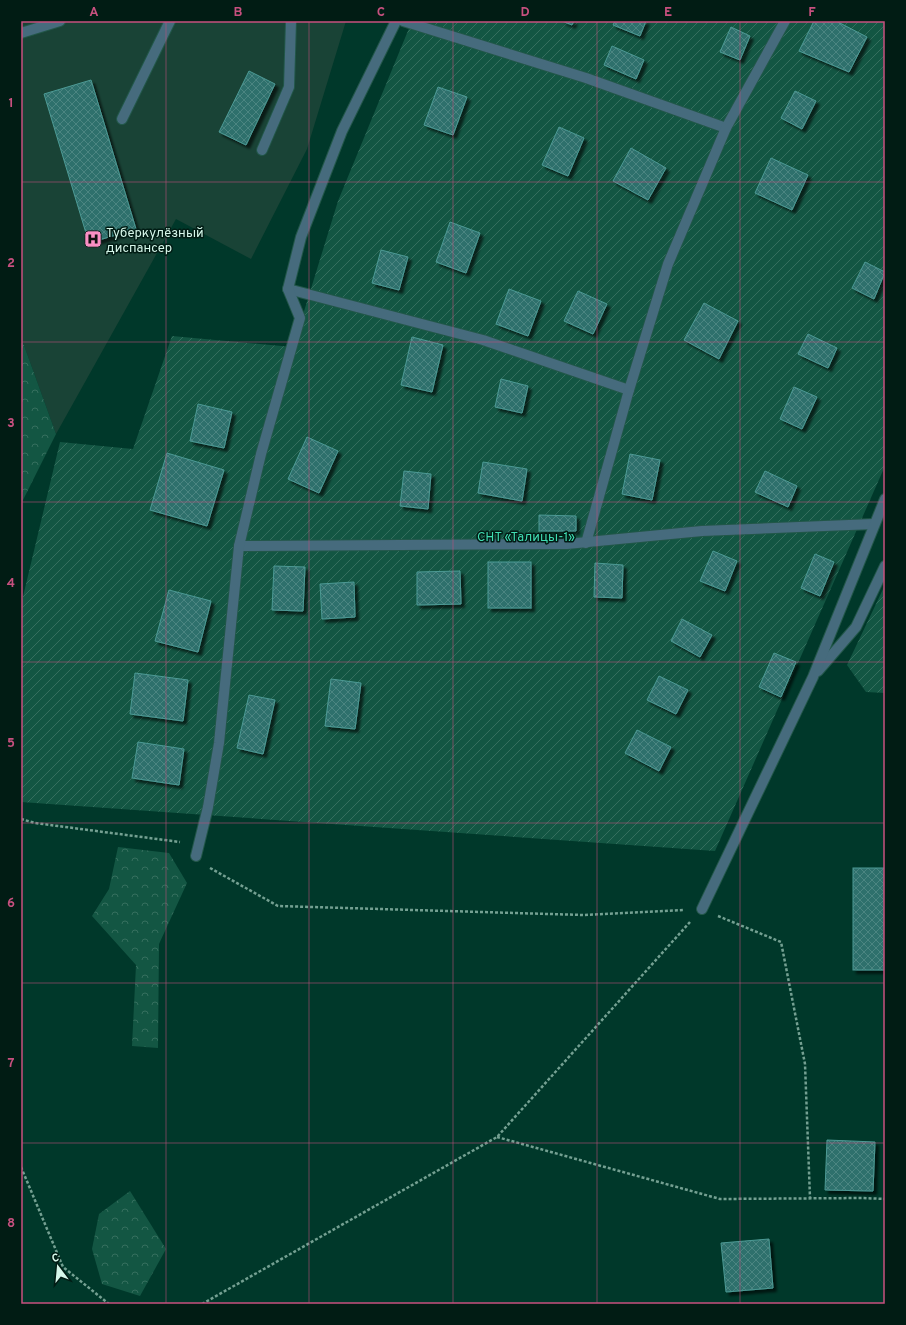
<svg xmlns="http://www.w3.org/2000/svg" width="906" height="1325" font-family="Overpass,sans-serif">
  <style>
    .built { fill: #194336 }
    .forest { fill: url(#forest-crowns) }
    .garden { fill: url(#garden-furrows) }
    .building { fill: url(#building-cross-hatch); stroke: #4d9a95; filter: url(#shadow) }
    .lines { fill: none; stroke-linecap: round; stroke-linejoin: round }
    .lane-casing { stroke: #225749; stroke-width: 12 }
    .path { stroke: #74a092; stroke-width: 2.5; stroke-dasharray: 3 2; stroke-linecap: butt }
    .lane { stroke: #466b7d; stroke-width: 10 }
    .grid { fill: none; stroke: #c7507f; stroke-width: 1; stroke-opacity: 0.55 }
    .labels { text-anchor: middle; stroke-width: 3; stroke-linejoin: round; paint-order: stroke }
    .poi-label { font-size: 13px; fill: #d6f7ea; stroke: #011c14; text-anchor: start }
    .park-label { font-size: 13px; fill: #40ddb2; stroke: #011c14 }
    .neatline { fill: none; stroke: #c7507f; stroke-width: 1.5 }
    .grid-label { font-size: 13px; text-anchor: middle; font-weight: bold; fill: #c7507f }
  </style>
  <defs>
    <pattern id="forest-crowns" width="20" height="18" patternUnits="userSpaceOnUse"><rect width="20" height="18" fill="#135643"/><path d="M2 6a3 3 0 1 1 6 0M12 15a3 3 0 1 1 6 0" fill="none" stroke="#356f5e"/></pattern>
    <pattern id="garden-furrows" width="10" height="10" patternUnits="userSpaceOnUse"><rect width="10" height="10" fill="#135643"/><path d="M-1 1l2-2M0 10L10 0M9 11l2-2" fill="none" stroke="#356f5e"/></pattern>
    <pattern id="building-cross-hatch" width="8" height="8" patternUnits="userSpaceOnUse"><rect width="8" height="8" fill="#2d706c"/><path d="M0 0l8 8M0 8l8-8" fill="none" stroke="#4b8581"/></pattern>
    <filter id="shadow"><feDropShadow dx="3.5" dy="3.5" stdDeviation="1" flood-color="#0009"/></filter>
  </defs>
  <rect width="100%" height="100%" fill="#00382a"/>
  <path class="built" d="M 21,21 L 346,21 L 307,149 L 251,259 L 176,219 L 56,434 L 21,337 Z"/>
  <g class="forest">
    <path d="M 21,337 L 56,434 L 21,504 Z"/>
    <path d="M 118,847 L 169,853 L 187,883 L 159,944 L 158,1048 L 132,1046 L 136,965 L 92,916 L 109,889 Z"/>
    <path d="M 130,1191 L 166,1249 L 140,1296 L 102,1284 L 92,1249 L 99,1214 Z"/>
  </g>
  <g class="garden">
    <path d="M 412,21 L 885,21 L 885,466 L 715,851 L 21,802 L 21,605 L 60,442 L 133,449 L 172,336 L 293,347 L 338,201 Z"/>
    <path d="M 885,585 L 885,693 L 866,692 L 847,665 Z"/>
  </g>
  <g class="building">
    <path d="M 562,21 L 574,21 L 572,25 Z"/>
    <path d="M 615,21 L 646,21 L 640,36 L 613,25 Z"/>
    <path d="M 814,21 L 825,21 L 829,23 L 830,21 L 836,21 L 867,37 L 849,72 L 799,51 Z"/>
    <path d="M 731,27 L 750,36 L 740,60 L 720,52 Z"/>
    <path d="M 612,46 L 644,60 L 636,79 L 604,65 Z"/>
    <path d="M 249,71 L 275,84 L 246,145 L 219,132 Z"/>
    <path d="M 91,80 L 136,229 L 89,243 L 44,94 Z"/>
    <path d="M 438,87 L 467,97 L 453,135 L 424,125 Z"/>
    <path d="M 795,91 L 816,101 L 802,129 L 781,118 Z"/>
    <path d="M 559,127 L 584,138 L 568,176 L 542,165 Z"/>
    <path d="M 631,148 L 666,168 L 648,200 L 613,181 Z"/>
    <path d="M 771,158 L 808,175 L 792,210 L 755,193 Z"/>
    <path d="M 450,222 L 480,233 L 466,273 L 436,262 Z"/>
    <path d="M 381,250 L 408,257 L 399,290 L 372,283 Z"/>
    <path d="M 865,262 L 885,272 L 874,299 L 852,288 Z"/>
    <path d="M 509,289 L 541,301 L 528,336 L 496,324 Z"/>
    <path d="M 578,291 L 607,304 L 593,334 L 564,321 Z"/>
    <path d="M 704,303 L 738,321 L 719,359 L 684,340 Z"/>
    <path d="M 808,334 L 837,348 L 828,368 L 798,354 Z"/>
    <path d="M 412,337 L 443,345 L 432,392 L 401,385 Z"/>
    <path d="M 501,379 L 528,386 L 522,413 L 495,407 Z"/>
    <path d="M 794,387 L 817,397 L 802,429 L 780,419 Z"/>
    <path d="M 198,404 L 232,412 L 224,448 L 190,441 Z"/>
    <path d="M 307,437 L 338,451 L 319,493 L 288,479 Z"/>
    <path d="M 167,453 L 224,470 L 207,526 L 150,510 Z"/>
    <path d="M 630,454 L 660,460 L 652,500 L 622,494 Z"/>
    <path d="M 483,462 L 527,469 L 522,501 L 478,493 Z"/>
    <path d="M 404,471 L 431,474 L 428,509 L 400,506 Z"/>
    <path d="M 765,471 L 797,486 L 788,507 L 755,492 Z"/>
    <path d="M 539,515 L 576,516 L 576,531 L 539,531 Z"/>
    <path d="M 713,551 L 737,561 L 725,591 L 700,581 Z"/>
    <path d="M 815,554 L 834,562 L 820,596 L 801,588 Z"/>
    <rect x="488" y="562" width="43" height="46"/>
    <path d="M 595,563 L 623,565 L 622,598 L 594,597 Z"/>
    <path d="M 274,566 L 305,567 L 303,611 L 272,610 Z"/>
    <path d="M 460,571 L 461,604 L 417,605 L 417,572 Z"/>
    <path d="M 354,582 L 355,617 L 322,619 L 320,584 Z"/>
    <path d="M 169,590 L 211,601 L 198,652 L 155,641 Z"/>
    <path d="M 682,619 L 712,635 L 700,657 L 671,641 Z"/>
    <path d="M 774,653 L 796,662 L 781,697 L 759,687 Z"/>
    <path d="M 135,673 L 188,680 L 183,721 L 130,714 Z"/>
    <path d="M 659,676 L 688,690 L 676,714 L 647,700 Z"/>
    <path d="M 331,679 L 361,683 L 355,729 L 325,726 Z"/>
    <path d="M 249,695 L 275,700 L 263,754 L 237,748 Z"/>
    <path d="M 637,730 L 671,747 L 659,771 L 625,753 Z"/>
    <path d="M 138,742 L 184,749 L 179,785 L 132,778 Z"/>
    <rect x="853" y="868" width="32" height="102"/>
    <path d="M 827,1140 L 875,1142 L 873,1191 L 825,1190 Z"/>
    <path d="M 769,1239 L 773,1288 L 726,1292 L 721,1243 Z"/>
  </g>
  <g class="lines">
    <defs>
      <g id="lane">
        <path d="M 403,21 L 586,78 L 726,128"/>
        <path d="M 21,33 L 60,21"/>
        <path d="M 122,119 L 170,21"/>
        <path d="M 262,150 L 289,87 L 291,21"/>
        <path d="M 288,289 L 483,340 L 629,390"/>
        <path d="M 586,543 L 629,390 L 668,264 L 726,128 L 785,21"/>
        <path d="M 239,546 L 567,544 L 702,531 L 874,524"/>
        <path d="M 818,671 L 856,627 L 885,566"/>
        <path d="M 196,856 L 208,807 L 219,743 L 239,546 L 261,454 L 300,318 L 288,289 L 301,237 L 342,131 L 396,21"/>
        <path d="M 702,909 L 813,677 L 885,499"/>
      </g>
    </defs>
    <use href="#lane" class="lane-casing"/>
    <g class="path">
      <path d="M 21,819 L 35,823 L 180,842"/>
      <path d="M 210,868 L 278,906 L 583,915 L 684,910"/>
      <path d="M 718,916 L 781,942 L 805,1064 L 810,1198"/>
      <path d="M 497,1137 L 720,1199 L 863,1198 L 885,1199"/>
      <path d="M 21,1167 L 63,1267 L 109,1304"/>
      <path d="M 202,1304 L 497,1137 L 690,922"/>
    </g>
    <use href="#lane" class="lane"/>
  </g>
  <path class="grid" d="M 166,21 L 166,1304M 309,21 L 309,1304M 453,21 L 453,1304M 597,21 L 597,1304M 740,21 L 740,1304M 21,182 L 885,182M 21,342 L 885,342M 21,502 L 885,502M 21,662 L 885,662M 21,823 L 885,823M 21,983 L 885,983M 21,1143 L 885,1143"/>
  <defs>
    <symbol id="hospital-square" viewBox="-11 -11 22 22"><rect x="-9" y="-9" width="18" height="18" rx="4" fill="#fb8fc4" stroke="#011c14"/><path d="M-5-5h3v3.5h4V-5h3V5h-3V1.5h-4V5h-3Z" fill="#111"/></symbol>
  </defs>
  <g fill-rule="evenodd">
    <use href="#hospital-square" x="83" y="229" width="20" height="20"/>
  </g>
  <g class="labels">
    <g class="poi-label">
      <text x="106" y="237">Туберкулёзный<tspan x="106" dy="15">диспансер</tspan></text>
    </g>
    <g class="park-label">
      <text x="526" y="541">СНТ «Талицы-1»</text>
    </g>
  </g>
  <rect width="906" height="1325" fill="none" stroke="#011c14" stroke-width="44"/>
  <g transform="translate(58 1267) rotate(344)" stroke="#011c14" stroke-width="3" paint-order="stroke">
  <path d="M0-3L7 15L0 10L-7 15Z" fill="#d6f7ea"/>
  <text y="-6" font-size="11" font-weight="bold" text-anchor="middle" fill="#d6f7ea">С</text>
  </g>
  <rect x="22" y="22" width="862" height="1281" class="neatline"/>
  <g class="grid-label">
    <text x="94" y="16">A</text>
    <text x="238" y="16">B</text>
    <text x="381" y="16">C</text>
    <text x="525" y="16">D</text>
    <text x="668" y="16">E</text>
    <text x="812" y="16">F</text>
    <text x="11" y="107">1</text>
    <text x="11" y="267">2</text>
    <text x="11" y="427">3</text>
    <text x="11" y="587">4</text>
    <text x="11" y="747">5</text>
    <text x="11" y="907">6</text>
    <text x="11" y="1067">7</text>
    <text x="11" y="1227">8</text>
  </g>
</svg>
